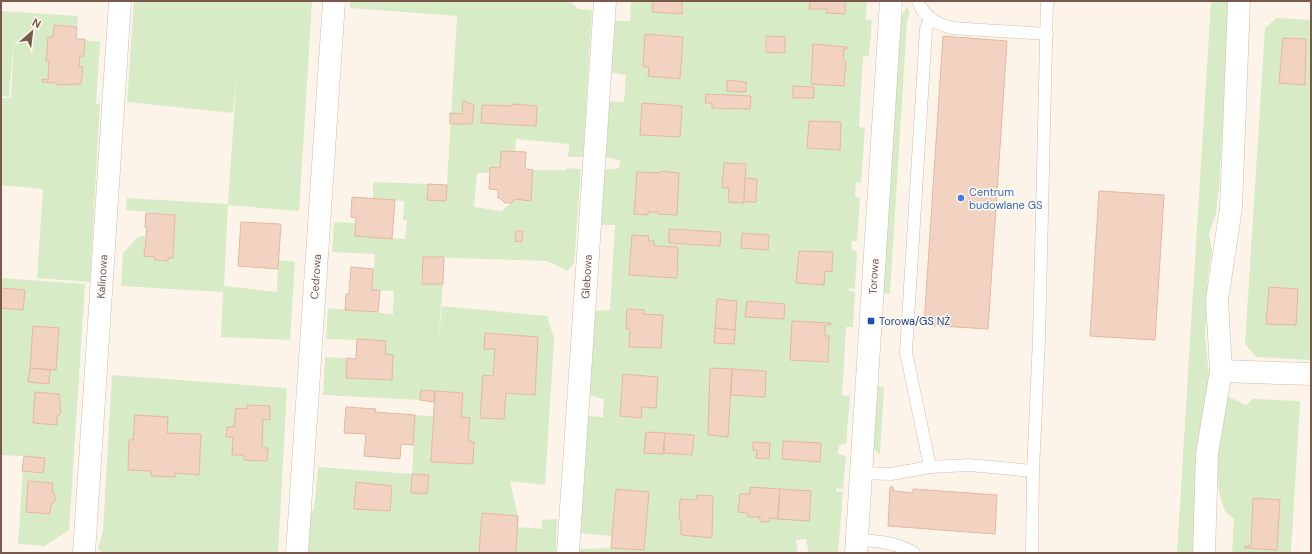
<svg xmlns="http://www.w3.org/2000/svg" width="1312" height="554" font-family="'DM Sans',sans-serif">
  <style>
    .green { fill: #d7ebc6; fill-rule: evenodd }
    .building { fill: #f2d2c0; stroke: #e5b7a0 }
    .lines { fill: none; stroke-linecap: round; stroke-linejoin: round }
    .service-casing { stroke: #d2bdb0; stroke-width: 13 }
    .minor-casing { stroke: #d2bdb0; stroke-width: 23 }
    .tertiary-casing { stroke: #d2bdb0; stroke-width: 23 }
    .service { stroke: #fff; stroke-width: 12 }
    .minor { stroke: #fff; stroke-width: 22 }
    .tertiary { stroke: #fff; stroke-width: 22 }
    .shop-dot { fill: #3f7fe0; stroke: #fff8ef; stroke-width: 1.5 }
    .transit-dot { fill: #1a4fb4; stroke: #fff8ef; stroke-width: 1.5 }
    .labels { text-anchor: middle; stroke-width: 3; stroke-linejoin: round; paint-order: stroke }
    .shop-label { font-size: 11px; fill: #366cbe; stroke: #fff8ef; text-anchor: start }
    .street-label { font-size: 11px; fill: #78594c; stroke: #fff8ef }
    .transit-label { font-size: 11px; fill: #164399; stroke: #fff8ef; text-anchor: start }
  </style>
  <rect width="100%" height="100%" fill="#fdf4e9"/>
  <g class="green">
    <path d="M 134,1 L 312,1 L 299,211 L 228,205 L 224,286 L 277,292 L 278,260 L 295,262 L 290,340 L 221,337 L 223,292 L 121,286 L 123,253 L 138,237 L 145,236 L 144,256 L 173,258 L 175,215 L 126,210 L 127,198 L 228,204 L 237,72 L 233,113 L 127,102 Z"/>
    <path d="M 350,1 L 570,1 L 578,9 L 592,10 L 583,157 L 568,157 L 569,144 L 516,139 L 515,152 L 501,151 L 500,168 L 490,167 L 490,173 L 477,173 L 474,207 L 502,211 L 515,199 L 531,200 L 533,170 L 567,170 L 567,168 L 581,169 L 574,263 L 568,271 L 547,261 L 423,257 L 422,284 L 443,284 L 437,356 L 442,306 L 547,316 L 554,338 L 545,485 L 510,481 L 518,516 L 482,513 L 479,553 L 304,553 L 306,515 L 314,510 L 318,467 L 412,474 L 415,415 L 433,416 L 431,462 L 473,464 L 474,442 L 468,441 L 470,418 L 461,417 L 463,393 L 421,390 L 420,400 L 323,395 L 325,357 L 347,358 L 346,378 L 392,380 L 393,355 L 385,354 L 386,341 L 326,339 L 328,308 L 393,314 L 394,291 L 372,290 L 375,254 L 332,252 L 334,222 L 356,223 L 355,236 L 405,239 L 407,221 L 403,219 L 404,201 L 373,198 L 373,182 L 428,184 L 427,200 L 446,201 L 457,16 L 350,8 ZM 412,474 L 428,475 L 427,494 L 411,493 Z"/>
    <path d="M 631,1 L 867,1 L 866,20 L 872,20 L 869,56 L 863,56 L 859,127 L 865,128 L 861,183 L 856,182 L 855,197 L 860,198 L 857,241 L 852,241 L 851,249 L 857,252 L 855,289 L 849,288 L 849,291 L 855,292 L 853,327 L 846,327 L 842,395 L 850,396 L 846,444 L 839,445 L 838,454 L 846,456 L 843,489 L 836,488 L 836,491 L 843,492 L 838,553 L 809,553 L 806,539 L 796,540 L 798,553 L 578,553 L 578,549 L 611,548 L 612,536 L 579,533 L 587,416 L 603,417 L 604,399 L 588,395 L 594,311 L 610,310 L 615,225 L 600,225 L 603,170 L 619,168 L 620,160 L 604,157 L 608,103 L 613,101 L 624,102 L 626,75 L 610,72 L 613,21 L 630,21 Z"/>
    <path d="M 1211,1 L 1230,1 L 1219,189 L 1216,213 L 1209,234 L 1212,251 L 1208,277 L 1205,335 L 1210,387 L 1197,553 L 1177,553 Z"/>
    <path d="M 907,7 L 910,12 L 907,22 L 890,294 L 883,293 L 900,18 Z"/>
    <path d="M 1,11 L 78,16 L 76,39 L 100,42 L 96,104 L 100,104 L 90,282 L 37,278 L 43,189 L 1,185 L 1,98 L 11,98 L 14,35 L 9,97 L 1,96 Z"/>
    <path d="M 1277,18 L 1311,20 L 1311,360 L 1256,357 L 1245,344 L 1265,28 Z"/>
    <path d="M 1,278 L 85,284 L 69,530 L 45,546 L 18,544 L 24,456 L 1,455 Z"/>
    <path d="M 112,375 L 287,388 L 278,553 L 103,553 L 98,549 L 103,530 Z"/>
    <path d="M 877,386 L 884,387 L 880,454 L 876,452 L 873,445 Z"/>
    <path d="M 1227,396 L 1246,405 L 1253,399 L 1300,401 L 1291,553 L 1232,553 L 1234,519 C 1231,516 1225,513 1224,508 C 1211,477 1220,428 1227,396 Z"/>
    <path d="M 557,519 L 556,553 L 516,553 L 517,527 L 542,529 L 542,520 Z"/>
  </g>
  <g class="building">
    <path d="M 653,1 L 682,1 L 682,14 L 652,12 Z"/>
    <path d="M 810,1 L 845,1 L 845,14 L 826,13 L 827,9 L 809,9 Z"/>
    <path d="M 54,25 L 77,27 L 76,39 L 85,39 L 84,56 L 80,56 L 79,67 L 83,67 L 81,84 L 57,85 L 57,83 L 42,82 L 42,79 L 48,80 L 49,61 L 46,61 L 48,37 L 53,37 Z"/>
    <path d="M 645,34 L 683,37 L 680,79 L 648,76 L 649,67 L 643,67 Z"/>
    <path d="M 766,36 L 785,37 L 785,53 L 766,52 Z"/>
    <path d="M 943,36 L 1007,41 L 988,329 L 924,325 Z"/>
    <path d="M 1283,38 L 1306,39 L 1305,85 L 1279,83 Z"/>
    <path d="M 813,44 L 847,47 L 847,49 L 844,49 L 843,60 L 846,61 L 844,86 L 811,84 Z"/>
    <path d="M 727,80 L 746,82 L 746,92 L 727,91 Z"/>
    <path d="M 793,86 L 814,87 L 814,98 L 793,98 Z"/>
    <path d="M 706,94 L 751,96 L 750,109 L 712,108 L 712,103 L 705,103 Z"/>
    <path d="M 463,101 L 474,105 L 472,124 L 450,124 L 450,113 L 462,114 Z"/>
    <path d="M 642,103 L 682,106 L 680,137 L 640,135 Z"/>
    <path d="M 512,104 L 537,106 L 536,126 L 481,123 L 482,105 L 512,106 Z"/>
    <path d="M 809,121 L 841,122 L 840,150 L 807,148 Z"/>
    <path d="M 501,151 L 526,152 L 525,169 L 533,170 L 531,201 L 515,199 L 512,203 L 505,203 L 501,199 L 498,198 L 498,190 L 489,189 L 490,167 L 500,168 Z"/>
    <path d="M 724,163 L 746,164 L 744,203 L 728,202 L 729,188 L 722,188 Z"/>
    <path d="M 661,171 L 679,173 L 677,215 L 658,214 L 658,212 L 648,212 L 648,215 L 634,214 L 637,172 L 660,173 Z"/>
    <path d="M 745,178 L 757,179 L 756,202 L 744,202 Z"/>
    <path d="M 428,184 L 447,185 L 446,201 L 427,200 Z"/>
    <path d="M 1099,191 L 1164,195 L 1155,340 L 1090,336 Z"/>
    <path d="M 352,197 L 395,200 L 392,239 L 355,236 L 356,218 L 351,217 Z"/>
    <path d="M 146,213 L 175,215 L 173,258 L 168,258 L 168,261 L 155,260 L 155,257 L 144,256 L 147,227 L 145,227 Z"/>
    <path d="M 241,222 L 281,224 L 278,269 L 238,266 Z"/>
    <path d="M 669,229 L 721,232 L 720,246 L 669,243 Z"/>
    <path d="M 516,231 L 523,231 L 522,242 L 515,241 Z"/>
    <path d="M 742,233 L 769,235 L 768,250 L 741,248 Z"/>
    <path d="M 632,235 L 649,236 L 648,241 L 654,241 L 654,246 L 678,247 L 677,278 L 629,275 Z"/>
    <path d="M 799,251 L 833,252 L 832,272 L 825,271 L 824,285 L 796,283 Z"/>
    <path d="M 423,257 L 444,257 L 443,284 L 422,284 Z"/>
    <path d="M 351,267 L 373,269 L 372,290 L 380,290 L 378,312 L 345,310 L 346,294 L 349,294 Z"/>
    <path d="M 1269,287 L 1298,289 L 1296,325 L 1266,324 Z"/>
    <path d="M 1,288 L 25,290 L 23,310 L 1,308 Z"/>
    <path d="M 717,299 L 737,301 L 735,330 L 715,328 Z"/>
    <path d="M 747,301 L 785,304 L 784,319 L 745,317 Z"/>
    <path d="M 627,309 L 644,310 L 643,314 L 663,315 L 661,348 L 629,347 L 630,329 L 626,329 Z"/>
    <path d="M 792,321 L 831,323 L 831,325 L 825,325 L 825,336 L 829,336 L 828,362 L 790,360 Z"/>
    <path d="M 33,326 L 59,328 L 56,370 L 30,368 Z"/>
    <path d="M 715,328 L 735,330 L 734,344 L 714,343 Z"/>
    <path d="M 485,333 L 538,337 L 535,395 L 506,393 L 504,419 L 480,418 L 483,375 L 493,376 L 495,349 L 484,349 Z"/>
    <path d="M 357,339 L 386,341 L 385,354 L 393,355 L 392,380 L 346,378 L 347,358 L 356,359 Z"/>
    <path d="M 30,368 L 50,370 L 49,384 L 28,382 Z"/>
    <path d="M 710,368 L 732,369 L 728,437 L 708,435 Z"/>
    <path d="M 732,369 L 766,371 L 765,397 L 731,395 Z"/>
    <path d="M 623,374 L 658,377 L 656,408 L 642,407 L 641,418 L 620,416 Z"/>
    <path d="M 421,390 L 435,391 L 434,402 L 420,400 Z"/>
    <path d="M 435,391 L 463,393 L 461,417 L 470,418 L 468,441 L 474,442 L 473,464 L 431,462 Z"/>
    <path d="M 35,392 L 59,394 L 61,413 L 57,417 L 57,425 L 33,423 Z"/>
    <path d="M 247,405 L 270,406 L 270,420 L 263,419 L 262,448 L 268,448 L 267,461 L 244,460 L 244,455 L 232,455 L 233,437 L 226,437 L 227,427 L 234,427 L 236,408 L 247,409 Z"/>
    <path d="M 346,407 L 376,409 L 375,412 L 415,415 L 413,445 L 401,444 L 400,459 L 364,456 L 366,434 L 344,433 Z"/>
    <path d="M 135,415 L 168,417 L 167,433 L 201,434 L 199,475 L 175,473 L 175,477 L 151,476 L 151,471 L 128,470 L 129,440 L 133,440 Z"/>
    <path d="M 646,432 L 665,433 L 663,454 L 644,453 Z"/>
    <path d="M 665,433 L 694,435 L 692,455 L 664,453 Z"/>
    <path d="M 783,441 L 821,443 L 820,462 L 782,459 Z"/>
    <path d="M 753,442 L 770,443 L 769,459 L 756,458 L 757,450 L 753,450 Z"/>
    <path d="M 24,456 L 45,458 L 43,473 L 22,471 Z"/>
    <path d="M 412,474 L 429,475 L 427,494 L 411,493 Z"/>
    <path d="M 28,481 L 53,483 L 52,491 L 55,495 L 55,501 L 51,505 L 50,514 L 26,512 Z"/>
    <path d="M 356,482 L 392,486 L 390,511 L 354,509 Z"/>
    <path d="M 750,487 L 780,489 L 778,519 L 769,518 L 769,522 L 760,522 L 760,517 L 748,517 L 748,513 L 738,512 L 740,494 L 750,494 Z"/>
    <path d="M 890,487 L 893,487 L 893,491 L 913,493 L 913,489 L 997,495 L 995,534 L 888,526 Z"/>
    <path d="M 616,489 L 649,492 L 644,550 L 611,548 Z"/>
    <path d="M 780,489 L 811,491 L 809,521 L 778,519 Z"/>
    <path d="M 697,495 L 713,496 L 712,538 L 681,535 L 681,520 L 679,519 L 680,499 L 697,500 Z"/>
    <path d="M 1253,498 L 1280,500 L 1277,550 L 1245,548 L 1245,546 L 1251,546 Z"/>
    <path d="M 482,513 L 518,516 L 516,553 L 479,553 Z"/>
  </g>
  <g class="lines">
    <defs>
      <g id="service">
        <path d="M 918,1 C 923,16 937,24 952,28 L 1047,34"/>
        <path d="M 930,467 L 906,352 L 926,29 L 930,18"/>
        <path d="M 861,473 L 891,474 L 930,467 L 969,465 L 1033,471"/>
        <path d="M 857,540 C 878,541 895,542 914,553"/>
        <path d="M 1032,553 L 1033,471 L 1039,339 L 1047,1"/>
      </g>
      <g id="minor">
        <path d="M 1221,371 L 1311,374"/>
        <path id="s1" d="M 84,553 L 120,1"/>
        <path id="s2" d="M 297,553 L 334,1"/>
        <path id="s3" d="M 568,553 L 605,1"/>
        <path d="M 1204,553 L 1207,454 L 1221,371 L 1217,300 L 1231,208 L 1239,1"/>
      </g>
      <g id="tertiary">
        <path id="s4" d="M 856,553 L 891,1"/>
      </g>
    </defs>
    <use href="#service" class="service-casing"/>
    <use href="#minor" class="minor-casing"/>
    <use href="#tertiary" class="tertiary-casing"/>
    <use href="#service" class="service"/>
    <use href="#minor" class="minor"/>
    <use href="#tertiary" class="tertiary"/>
  </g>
  <circle class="shop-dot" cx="961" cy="198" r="4"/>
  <rect class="transit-dot" x="867" y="317" width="8" height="8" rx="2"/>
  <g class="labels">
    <g class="shop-label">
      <text x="969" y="196">Centrum<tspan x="969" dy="13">budowlane GS</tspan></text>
    </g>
    <g class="street-label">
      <text dy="4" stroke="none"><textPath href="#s1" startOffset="277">Kalinowa</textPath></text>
      <text dy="4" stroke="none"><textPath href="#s2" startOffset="277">Cedrowa</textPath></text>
      <text dy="4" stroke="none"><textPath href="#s3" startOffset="277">Glebowa</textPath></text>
      <text dy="4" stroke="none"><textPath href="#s4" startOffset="277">Torowa</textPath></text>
    </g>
    <g class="transit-label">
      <text x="879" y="325">Torowa/GS NŻ</text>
    </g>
  </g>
  <rect width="1312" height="554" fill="none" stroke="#78594c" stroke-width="4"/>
  <g transform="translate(32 32) rotate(28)" stroke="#fff8ef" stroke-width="3" paint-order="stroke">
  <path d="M0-3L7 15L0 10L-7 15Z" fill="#78594c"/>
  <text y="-6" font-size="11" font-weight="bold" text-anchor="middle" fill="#78594c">N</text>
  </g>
</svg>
